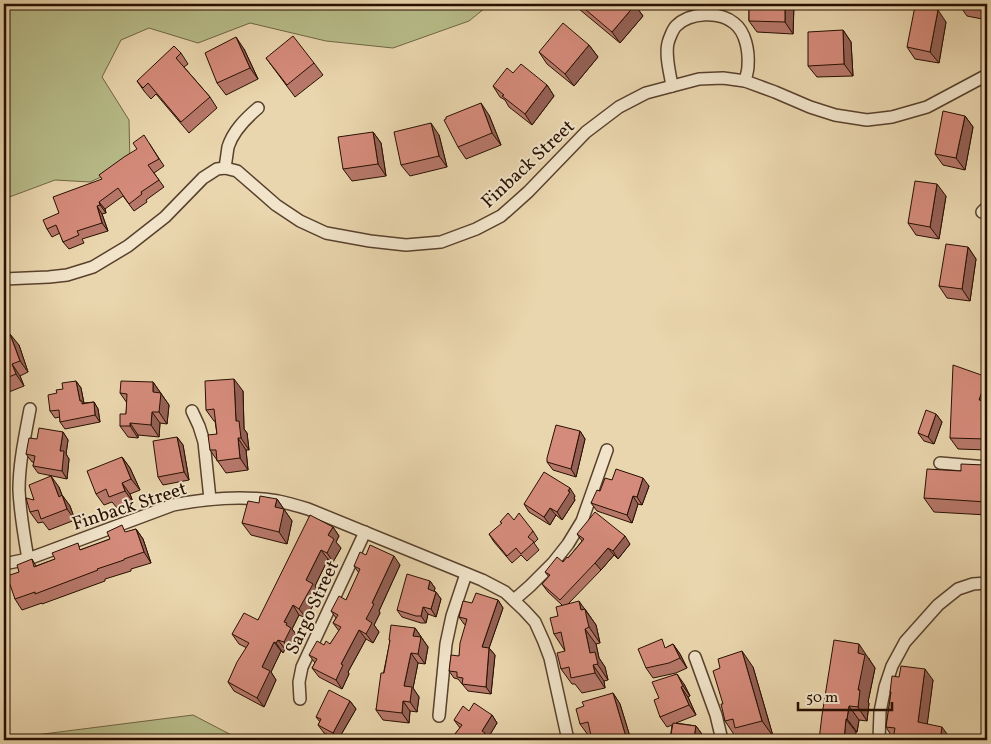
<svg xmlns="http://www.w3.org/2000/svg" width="991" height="744" font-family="Vollkorn,serif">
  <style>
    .green { fill: #b8bd8a; stroke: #706645 }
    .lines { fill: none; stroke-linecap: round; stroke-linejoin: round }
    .minor-casing { stroke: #58412c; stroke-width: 14 }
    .minor { stroke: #f1e4ca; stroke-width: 11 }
    .wall { fill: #b7786a; stroke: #270f00 }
    .shaded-wall { fill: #956156; stroke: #270f00 }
    .building { fill: #d58b7b; stroke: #270f00 }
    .labels { text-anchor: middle; stroke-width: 4; stroke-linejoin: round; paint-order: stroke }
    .street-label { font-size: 19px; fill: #270f00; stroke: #f1e4ca }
  </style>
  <rect width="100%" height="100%" fill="#ead6ae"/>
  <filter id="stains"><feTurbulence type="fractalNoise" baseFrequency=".004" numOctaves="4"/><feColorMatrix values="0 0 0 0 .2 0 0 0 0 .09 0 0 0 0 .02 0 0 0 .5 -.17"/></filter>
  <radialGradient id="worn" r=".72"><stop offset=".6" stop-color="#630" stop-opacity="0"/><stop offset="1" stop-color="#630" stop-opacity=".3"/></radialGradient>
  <g class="green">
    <path d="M 4,4 L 490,4 L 469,21 L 393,48 L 326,41 L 250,23 L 198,43 L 149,28 L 121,40 L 102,77 L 129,120 L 130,164 L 90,182 L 55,180 L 4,199 Z"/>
    <path d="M 193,715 L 241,740 L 4,740 L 4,739 Z"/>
  </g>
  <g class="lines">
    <defs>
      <g id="minor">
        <path d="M 672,86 C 670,73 665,56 668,43 C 669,39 673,29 676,26 C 690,12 720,11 734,23 C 746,32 749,52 748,66 C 748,71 746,76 745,81"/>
        <path d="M 225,168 C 226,161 227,154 228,147 C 233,131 245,119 258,108"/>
        <path d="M 982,212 L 987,207"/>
        <path d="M 4,279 L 49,277 L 67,275 L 93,267 L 128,246 L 165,217 L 203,178 L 217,169 L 225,168 L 237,171 L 276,205 L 300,221 L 326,233 L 370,241 L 406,245 L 441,242 L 476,229 L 501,216 L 528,192 L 586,132 L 619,107 L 646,93 L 699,79 L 723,78 L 745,81 L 775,92 L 810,107 L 835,115 L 867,120 L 892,117 L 927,107 L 987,75"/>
        <path d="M 192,411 L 199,426 L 204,442 L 210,499"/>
        <path d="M 940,463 L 987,467"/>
        <path d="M 28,559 C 24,536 20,513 19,490 C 19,463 25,436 30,409"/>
        <path d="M 4,564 L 28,559 L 173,505 C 208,498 242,495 278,501 C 288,503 298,506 308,509 L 482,580 L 505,592 L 524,610 L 535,622 L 544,642 L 550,658 L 568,740"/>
        <path d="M 514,600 L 530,586 L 553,563 L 568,544 L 582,521 L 607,450"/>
        <path d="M 695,657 L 716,715 L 722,740"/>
        <path d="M 300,699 L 299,682 L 302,667 L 365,532"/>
        <path d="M 439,716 L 446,644 L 452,616 L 466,574"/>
        <path d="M 879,740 L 880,712 L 885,687 L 892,666 L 905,642 L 938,605 L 958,589 L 973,584 L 987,583"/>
      </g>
    </defs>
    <use href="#minor" class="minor-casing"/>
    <use href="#minor" class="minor"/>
  </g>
  <g class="wall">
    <path d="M 576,4 L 634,4 L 643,16 L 620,43 L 579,9 Z"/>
    <path d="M 749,4 L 794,4 L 793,34 L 757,32 L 749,21 Z"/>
    <path d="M 987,4 L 987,20 L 967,16 L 960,6 Z"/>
    <path d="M 946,22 L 939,63 L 915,59 L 907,47 Z"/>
    <path d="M 843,30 L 851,42 L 853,76 L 817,77 L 808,66 Z"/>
    <path d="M 589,45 L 598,57 L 574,86 L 547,64 L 539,52 Z"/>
    <path d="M 244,49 L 258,79 L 226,95 L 217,83 Z"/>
    <path d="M 181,53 L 188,64 L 184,67 L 210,97 L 217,108 L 189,133 L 156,94 L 151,99 L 144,91 L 137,81 Z"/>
    <path d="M 266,58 L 314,63 L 323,75 L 295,97 Z"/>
    <path d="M 513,73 L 547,85 L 554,96 L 532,125 L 509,107 L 505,100 L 500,97 L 493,86 Z"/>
    <path d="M 489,115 L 501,145 L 466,159 L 458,147 Z"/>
    <path d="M 965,116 L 973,127 L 965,170 L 943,165 L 935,154 Z"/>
    <path d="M 373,132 L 381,143 L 386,176 L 352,181 L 343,169 Z"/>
    <path d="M 439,135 L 447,167 L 410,176 L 401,165 Z"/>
    <path d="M 149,143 L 164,166 L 154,173 L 164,187 L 146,200 L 147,202 L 134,211 L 123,196 L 105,209 L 106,213 L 102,214 L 108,231 L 82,239 L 84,243 L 69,249 L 63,242 L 60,233 L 52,237 L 47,229 L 59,213 Z"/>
    <path d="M 946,196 L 939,239 L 916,235 L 908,223 Z"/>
    <path d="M 968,247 L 976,259 L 970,301 L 947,298 L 939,286 Z"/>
    <path d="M 4,336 L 19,345 L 28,372 L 20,376 L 24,386 L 4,394 Z"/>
    <path d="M 987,378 L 987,450 L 958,449 L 950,438 Z"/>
    <path d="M 76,381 L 81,388 L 84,403 L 94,402 L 98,409 L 100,422 L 65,429 L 60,422 L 60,417 L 55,418 L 50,411 L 57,393 Z"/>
    <path d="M 153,382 L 169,405 L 167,424 L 160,423 L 159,437 L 138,435 L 138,438 L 128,437 L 120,426 L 126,414 L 127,403 L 120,393 Z"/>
    <path d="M 243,391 L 244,429 L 247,433 L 249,450 L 246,450 L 248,470 L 226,473 L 210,450 L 217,434 L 215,421 L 214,421 L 206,410 Z"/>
    <path d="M 936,414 L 942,422 L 934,444 L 924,441 L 918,433 Z"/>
    <path d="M 580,431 L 585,439 L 576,477 L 553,470 L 547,462 Z"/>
    <path d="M 63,432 L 68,440 L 66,454 L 69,459 L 67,479 L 38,473 L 33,466 L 34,462 L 32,462 L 26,454 L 37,439 Z"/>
    <path d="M 177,437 L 183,445 L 189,480 L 163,485 L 158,477 Z"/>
    <path d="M 122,457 L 130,468 L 140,490 L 130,494 L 133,502 L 118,509 L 112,502 L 104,505 L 96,494 Z"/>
    <path d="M 987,461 L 987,515 L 934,512 L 924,498 L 961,471 L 985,465 Z"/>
    <path d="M 612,480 L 649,486 L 642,505 L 638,504 L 632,523 L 597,511 L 591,503 L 600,491 Z"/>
    <path d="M 59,487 L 62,495 L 70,506 L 75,520 L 49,530 L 43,522 L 38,523 L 30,512 L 34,500 Z"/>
    <path d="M 575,496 L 574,498 L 575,500 L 562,520 L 556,515 L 550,525 L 529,512 L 524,504 Z"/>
    <path d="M 277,499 L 292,521 L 287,544 L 251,535 L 242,523 L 259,503 Z"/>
    <path d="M 4,507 L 8,524 L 4,526 Z"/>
    <path d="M 514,520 L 533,531 L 538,539 L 534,543 L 539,550 L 527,561 L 521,555 L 512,563 L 494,542 L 489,534 Z"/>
    <path d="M 333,527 L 339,536 L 336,542 L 341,548 L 333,562 L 328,559 L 315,586 L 320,593 L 306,618 L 299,615 L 292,629 L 298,637 L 290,652 L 285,649 L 283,653 L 281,651 L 271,672 L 276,680 L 264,707 L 234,691 L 228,682 L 247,648 L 239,644 L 232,634 L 258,620 Z"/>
    <path d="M 136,529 L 143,539 L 151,563 L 131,569 L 131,571 L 105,579 L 105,581 L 42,604 L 42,603 L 22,610 L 15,599 L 19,572 L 32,559 L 36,566 L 110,539 Z"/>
    <path d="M 577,534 L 630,544 L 618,559 L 614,555 L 601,570 L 568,604 L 585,609 L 596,625 L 600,643 L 596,644 L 599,658 L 605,667 L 608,680 L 604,681 L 605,688 L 582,693 L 575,684 L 572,684 L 561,669 L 565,651 L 554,634 L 558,616 L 562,605 L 548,592 L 542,584 L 549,577 L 545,572 L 568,558 L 582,541 Z"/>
    <path d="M 366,555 L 400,565 L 379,611 L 380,613 L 374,625 L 379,632 L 373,643 L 366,639 L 348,672 L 349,674 L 342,689 L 319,677 L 312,668 L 315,663 L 309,655 L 324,645 L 330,644 L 339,631 L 333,623 L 336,618 L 331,611 L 346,600 L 359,573 L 354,566 Z"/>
    <path d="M 430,581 L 435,588 L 434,591 L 436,592 L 441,599 L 436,617 L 428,614 L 426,623 L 421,623 L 402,617 L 397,610 Z"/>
    <path d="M 498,600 L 503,608 L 489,648 L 495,655 L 491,694 L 468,691 L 458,679 L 454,678 L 449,671 L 459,656 L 466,625 L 464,624 L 459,617 L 472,603 Z"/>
    <path d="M 415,628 L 428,647 L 425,664 L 418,663 L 413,688 L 419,697 L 417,712 L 410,711 L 409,723 L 383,720 L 376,710 L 390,641 L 389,640 Z"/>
    <path d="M 673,644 L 680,654 L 687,668 L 676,673 L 653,678 L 646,668 L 667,647 Z"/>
    <path d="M 869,658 L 869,659 L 875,668 L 868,702 L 869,703 L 867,721 L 859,720 L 857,732 L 819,740 Z"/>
    <path d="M 753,667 L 773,736 L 756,740 L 744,740 L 740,735 L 735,736 L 725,721 L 723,704 Z"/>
    <path d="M 933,680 L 927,724 L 950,738 L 950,740 L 894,740 L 886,727 L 891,694 L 890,692 Z"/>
    <path d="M 684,684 L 690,696 L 688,697 L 696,715 L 676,723 L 696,726 L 704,737 L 705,740 L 670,740 L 672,725 L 667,727 L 660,717 L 659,698 Z"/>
    <path d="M 613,693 L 620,704 L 631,740 L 592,740 L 591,734 L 588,735 L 580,724 L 584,706 Z"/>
    <path d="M 350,701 L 356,709 L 338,740 L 324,733 L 318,725 L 320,722 L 316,717 Z"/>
    <path d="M 469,711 L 492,715 L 497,723 L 488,738 L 490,740 L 460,740 L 455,734 L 460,728 L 454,720 Z"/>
  </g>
  <g class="shaded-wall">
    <path d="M 785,4 L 794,4 L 793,34 L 785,22 Z"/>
    <path d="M 983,4 L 987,4 L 987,17 L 982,10 Z"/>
    <path d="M 635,5 L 643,16 L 620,43 L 612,32 Z"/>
    <path d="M 938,10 L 946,22 L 939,63 L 930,52 Z"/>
    <path d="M 843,30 L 851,42 L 853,76 L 844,64 Z"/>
    <path d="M 236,37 L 244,49 L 258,79 L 250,68 Z"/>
    <path d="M 589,45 L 598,57 L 574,86 L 565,74 Z"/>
    <path d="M 547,85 L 554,96 L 532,125 L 525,114 Z"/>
    <path d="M 481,103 L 489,115 L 501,145 L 492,133 Z"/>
    <path d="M 965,116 L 973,127 L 965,170 L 956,158 Z"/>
    <path d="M 431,123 L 439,135 L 447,167 L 439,156 Z"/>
    <path d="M 373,132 L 381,143 L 386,176 L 378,164 Z"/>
    <path d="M 937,184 L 946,196 L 939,239 L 930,227 Z"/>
    <path d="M 99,202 L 105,209 L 106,213 L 100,205 Z"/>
    <path d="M 97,206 L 102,214 L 108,231 L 102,223 Z"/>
    <path d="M 968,247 L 976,259 L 970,301 L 962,289 Z"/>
    <path d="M 10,334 L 19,345 L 28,372 L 20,361 Z"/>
    <path d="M 12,364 L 20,376 L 24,386 L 16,374 Z"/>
    <path d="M 987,377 L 987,410 L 979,400 Z"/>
    <path d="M 234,379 L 243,391 L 244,429 L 247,433 L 249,450 L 241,438 L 236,421 Z"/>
    <path d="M 76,381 L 81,388 L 84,404 L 87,410 L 80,401 Z"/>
    <path d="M 153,382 L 169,405 L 167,424 L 159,412 L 153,392 Z"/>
    <path d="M 94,402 L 98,409 L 100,422 L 95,415 Z"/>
    <path d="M 152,412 L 160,423 L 159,437 L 151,425 Z"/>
    <path d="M 936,414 L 942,422 L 934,444 L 928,437 Z"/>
    <path d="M 130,423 L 138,435 L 138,438 L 130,426 Z"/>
    <path d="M 580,431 L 585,439 L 576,477 L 571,469 Z"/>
    <path d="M 63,432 L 68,440 L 66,454 L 69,459 L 67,479 L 62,471 L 60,451 Z"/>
    <path d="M 177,437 L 183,445 L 189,480 L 184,472 Z"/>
    <path d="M 238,438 L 246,450 L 248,470 L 240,458 Z"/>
    <path d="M 122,457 L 130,468 L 140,490 L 131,479 Z"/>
    <path d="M 51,476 L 59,487 L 66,507 L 59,497 Z"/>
    <path d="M 643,478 L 649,486 L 642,505 L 637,497 Z"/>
    <path d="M 122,483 L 130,494 L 133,502 L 125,491 Z"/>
    <path d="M 570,488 L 575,496 L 574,498 L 575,500 L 562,520 L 557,512 Z"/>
    <path d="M 62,495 L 70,506 L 75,520 L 67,509 Z"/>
    <path d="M 633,496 L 638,504 L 632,523 L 627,515 Z"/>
    <path d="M 277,499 L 292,521 L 287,544 L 279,532 L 275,507 Z"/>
    <path d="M 4,507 L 8,524 L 4,517 Z"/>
    <path d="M 550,508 L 556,515 L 550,525 L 544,517 Z"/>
    <path d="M 333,527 L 339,536 L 336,542 L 341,548 L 333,562 L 327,553 L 328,535 Z"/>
    <path d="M 136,529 L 143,539 L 151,563 L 144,552 Z"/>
    <path d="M 625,536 L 630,544 L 618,559 L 613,551 Z"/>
    <path d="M 608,548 L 614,555 L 601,570 L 595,563 Z"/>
    <path d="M 321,550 L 328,559 L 315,586 L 320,593 L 306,618 L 299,609 L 306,580 Z"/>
    <path d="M 394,556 L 400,565 L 379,611 L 380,613 L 374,625 L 379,632 L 373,643 L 366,634 L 366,619 L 372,603 Z"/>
    <path d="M 430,581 L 435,588 L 433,597 L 428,589 Z"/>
    <path d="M 436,592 L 441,599 L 436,617 L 431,609 Z"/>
    <path d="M 498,600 L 503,608 L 487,654 L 482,647 Z"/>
    <path d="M 579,601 L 596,625 L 600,643 L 589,627 L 581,610 Z"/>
    <path d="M 293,605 L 299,615 L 292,629 L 298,637 L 290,652 L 284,642 L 284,622 Z"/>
    <path d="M 423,607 L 428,614 L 426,623 L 421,616 Z"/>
    <path d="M 415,628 L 428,647 L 425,664 L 418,654 L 413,636 Z"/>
    <path d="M 585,629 L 596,644 L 599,658 L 605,667 L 608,680 L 590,653 Z"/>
    <path d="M 359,630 L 366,639 L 348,672 L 349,674 L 342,689 L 336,680 L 341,664 Z"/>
    <path d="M 278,640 L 285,649 L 283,653 L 276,643 Z"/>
    <path d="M 274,642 L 281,651 L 271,672 L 276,680 L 264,707 L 257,698 L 262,667 Z"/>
    <path d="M 673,644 L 680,654 L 687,668 L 680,658 Z"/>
    <path d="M 859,644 L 875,668 L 868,702 L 869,703 L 867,721 L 858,707 L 858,653 Z"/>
    <path d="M 489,648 L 495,655 L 491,694 L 486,687 Z"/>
    <path d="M 742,651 L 753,667 L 773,736 L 762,721 Z"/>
    <path d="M 411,653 L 418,663 L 413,688 L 419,697 L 417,712 L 410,702 L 404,686 Z"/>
    <path d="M 593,665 L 604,681 L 605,688 L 595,673 Z"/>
    <path d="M 925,669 L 933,680 L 926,734 L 918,722 Z"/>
    <path d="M 677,674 L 684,684 L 690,696 L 683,686 Z"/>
    <path d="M 681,687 L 688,697 L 696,715 L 689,705 Z"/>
    <path d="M 613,693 L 620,704 L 631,740 L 628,740 L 626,737 Z"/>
    <path d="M 350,701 L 356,709 L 338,740 L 333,733 Z"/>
    <path d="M 403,701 L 410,711 L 409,723 L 402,713 Z"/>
    <path d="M 849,706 L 859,720 L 857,732 L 847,719 Z"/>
    <path d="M 492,715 L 497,723 L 488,738 L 490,740 L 479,740 L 482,731 Z"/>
    <path d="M 846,719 L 856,732 L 855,740 L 844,740 Z"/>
    <path d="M 696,726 L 704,737 L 705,740 L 697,740 L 694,737 Z"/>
    <path d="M 942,727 L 950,738 L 950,740 L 940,740 Z"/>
  </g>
  <g class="building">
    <path d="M 579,4 L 634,4 L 635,5 L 612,32 Z"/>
    <path d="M 749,4 L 785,4 L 785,22 L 749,21 Z"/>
    <path d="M 960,4 L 983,4 L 982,10 L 960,6 Z"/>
    <path d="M 915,6 L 938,10 L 930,52 L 907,47 Z"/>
    <path d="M 563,23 L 589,45 L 565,74 L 539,52 Z"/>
    <path d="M 843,30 L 844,64 L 808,66 L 808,32 Z"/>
    <path d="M 293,36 L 314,63 L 287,85 L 266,58 Z"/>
    <path d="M 236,37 L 250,68 L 217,83 L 205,53 Z"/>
    <path d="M 174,46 L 181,53 L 176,58 L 210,97 L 181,122 L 148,83 L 143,88 L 137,81 Z"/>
    <path d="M 521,64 L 547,85 L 525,114 L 502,96 L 504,95 L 493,86 L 507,68 L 513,73 Z"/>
    <path d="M 481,103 L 492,133 L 458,147 L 444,120 L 446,119 L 446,117 Z"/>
    <path d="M 943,111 L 965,116 L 956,158 L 935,154 Z"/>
    <path d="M 431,123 L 439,156 L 401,165 L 394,132 Z"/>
    <path d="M 373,132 L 378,164 L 343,169 L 338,137 Z"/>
    <path d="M 144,135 L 159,159 L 148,165 L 159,180 L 141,192 L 142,194 L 129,204 L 118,188 L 99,202 L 100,205 L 97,206 L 102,223 L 77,231 L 79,235 L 63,242 L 56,225 L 47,229 L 43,220 L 59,213 L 53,197 L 102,179 L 99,175 L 124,157 L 137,149 L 133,143 Z"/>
    <path d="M 915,181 L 937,184 L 930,227 L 908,223 Z"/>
    <path d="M 946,244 L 968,247 L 962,289 L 939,286 Z"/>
    <path d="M 10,334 L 20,361 L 12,364 L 16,374 L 4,379 L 4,336 Z"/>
    <path d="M 953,365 L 987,377 L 979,400 L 987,401 L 987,439 L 950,438 Z"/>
    <path d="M 234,379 L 236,421 L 239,421 L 241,438 L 238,438 L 240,458 L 217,461 L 216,450 L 210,450 L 208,435 L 217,434 L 214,409 L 206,410 L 205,381 Z"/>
    <path d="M 76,381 L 80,401 L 82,401 L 82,404 L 94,402 L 95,415 L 60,422 L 59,410 L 50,411 L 48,395 L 57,393 L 56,390 L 63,389 L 62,383 Z"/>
    <path d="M 121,381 L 153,382 L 153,392 L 161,393 L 159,412 L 152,412 L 151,425 L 130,423 L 130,426 L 120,426 L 120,414 L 126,414 L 127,394 L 120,393 Z"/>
    <path d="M 926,410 L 936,414 L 928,437 L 918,433 Z"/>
    <path d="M 556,425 L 580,431 L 571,469 L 547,462 L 547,458 Z"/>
    <path d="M 39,428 L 63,432 L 60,451 L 64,451 L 62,471 L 33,466 L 35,456 L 26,454 L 29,438 L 37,439 Z"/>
    <path d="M 177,437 L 184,472 L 158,477 L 153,441 Z"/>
    <path d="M 122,457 L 131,479 L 122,483 L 125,491 L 109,497 L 106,489 L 96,494 L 87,471 Z"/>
    <path d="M 985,460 L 987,461 L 987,502 L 924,498 L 927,469 L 961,471 L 961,464 L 985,465 Z"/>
    <path d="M 616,469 L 643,478 L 637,497 L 633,496 L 627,515 L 591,503 L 597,490 L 600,491 L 605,478 L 612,480 Z"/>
    <path d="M 544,472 L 570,488 L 568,491 L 570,492 L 557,512 L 550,508 L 544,517 L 524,504 Z"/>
    <path d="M 51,476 L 59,497 L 62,495 L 67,509 L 41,519 L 38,510 L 30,512 L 26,498 L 34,500 L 29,485 Z"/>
    <path d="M 260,496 L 277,499 L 275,507 L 284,509 L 279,532 L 242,523 L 248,501 L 259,503 Z"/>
    <path d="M 595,512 L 625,536 L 613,551 L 608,548 L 595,563 L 560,600 L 542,584 L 550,575 L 545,572 L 557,557 L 563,562 L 567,557 L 568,558 L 584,539 L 577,534 Z"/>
    <path d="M 508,513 L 514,520 L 519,513 L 533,531 L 528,537 L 534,542 L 521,554 L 516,548 L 507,556 L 489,534 L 502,523 L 500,522 Z"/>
    <path d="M 310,515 L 333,527 L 328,535 L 334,539 L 327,553 L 321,550 L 306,580 L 313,584 L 299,609 L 293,605 L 284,622 L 287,623 L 286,625 L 291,628 L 284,642 L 278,640 L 276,643 L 274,642 L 262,667 L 270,671 L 257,698 L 228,682 L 237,662 L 249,643 L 232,634 L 244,613 L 258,620 Z"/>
    <path d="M 122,525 L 125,532 L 136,529 L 144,552 L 124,559 L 124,560 L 97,569 L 98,570 L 35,594 L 35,592 L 15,599 L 7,576 L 19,572 L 17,565 L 32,559 L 34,567 L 55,559 L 52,553 L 78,543 L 80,550 L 110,539 L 107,532 Z"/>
    <path d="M 370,545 L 394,556 L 372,603 L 374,604 L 366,619 L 372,623 L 366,634 L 359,630 L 341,664 L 343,665 L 336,680 L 312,668 L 317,659 L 309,655 L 317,641 L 324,645 L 326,641 L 330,644 L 341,627 L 333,623 L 338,615 L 331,611 L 339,596 L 346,600 L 360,569 L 354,566 L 360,552 L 366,555 Z"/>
    <path d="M 407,574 L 430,581 L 428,589 L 436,592 L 431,609 L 423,607 L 421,616 L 416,616 L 397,610 Z"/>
    <path d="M 476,593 L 498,600 L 482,647 L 489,648 L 486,687 L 462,684 L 463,678 L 457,677 L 457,672 L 449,671 L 451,655 L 459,656 L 460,643 L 467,619 L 459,617 L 463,601 L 472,603 Z"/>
    <path d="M 579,601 L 581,610 L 585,609 L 587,619 L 589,627 L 585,629 L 590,653 L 595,652 L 598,664 L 593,665 L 595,673 L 571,678 L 569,667 L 561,669 L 557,653 L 565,651 L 561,632 L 554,634 L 550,618 L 558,616 L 556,607 Z"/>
    <path d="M 391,625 L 415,628 L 413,636 L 421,637 L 418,654 L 411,653 L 404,686 L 412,687 L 410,702 L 403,701 L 402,713 L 376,710 L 381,673 L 384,673 L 390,640 L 389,640 Z"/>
    <path d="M 662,639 L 665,648 L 673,644 L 680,658 L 669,663 L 646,668 L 638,649 Z"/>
    <path d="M 834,640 L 859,644 L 858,653 L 865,655 L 858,690 L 860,690 L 858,707 L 849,706 L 847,719 L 846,719 L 844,740 L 847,740 L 819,740 L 822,715 Z"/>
    <path d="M 742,651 L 762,721 L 735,728 L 733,719 L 725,721 L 721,704 L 723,704 L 713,671 L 720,668 L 718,659 Z"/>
    <path d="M 901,666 L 925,669 L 918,722 L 942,727 L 940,740 L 919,737 L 919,740 L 897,740 L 897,739 L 893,739 L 895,728 L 886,727 L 891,692 L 890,692 L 892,676 L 899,677 Z"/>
    <path d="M 677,674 L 683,686 L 681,687 L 689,705 L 660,717 L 654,700 L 659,698 L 652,682 Z"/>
    <path d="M 329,690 L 350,701 L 333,733 L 318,725 L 321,719 L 316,717 Z"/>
    <path d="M 613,693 L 626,737 L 621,740 L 592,740 L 588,722 L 580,724 L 576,709 L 584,706 L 582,702 Z"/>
    <path d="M 474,703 L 492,715 L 482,731 L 485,733 L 479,740 L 463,740 L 455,734 L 462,725 L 454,720 L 463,706 L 469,711 Z"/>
    <path d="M 673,723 L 696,726 L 694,737 L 703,738 L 703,740 L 670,740 Z"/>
  </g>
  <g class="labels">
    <g class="street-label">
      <text transform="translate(527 163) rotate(-43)" y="7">Finback Street</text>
      <text transform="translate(129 505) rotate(-18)" y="7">Finback Street</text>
      <text transform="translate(311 607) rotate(-65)" y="7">Sargo Street</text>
    </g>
  </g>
  <rect width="991" height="744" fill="none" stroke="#ead6ae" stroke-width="20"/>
  <rect x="5" y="5" width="981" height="734" fill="none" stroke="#270f00" stroke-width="2.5"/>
  <rect x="10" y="10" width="971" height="724" fill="none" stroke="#270f00"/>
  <path d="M798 702v8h94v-8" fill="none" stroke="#270f00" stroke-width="2.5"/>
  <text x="806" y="702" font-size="15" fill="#270f00" stroke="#f1e4ca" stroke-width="4" paint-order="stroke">50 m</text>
  <rect width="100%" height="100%" filter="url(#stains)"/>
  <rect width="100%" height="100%" fill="url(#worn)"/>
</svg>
